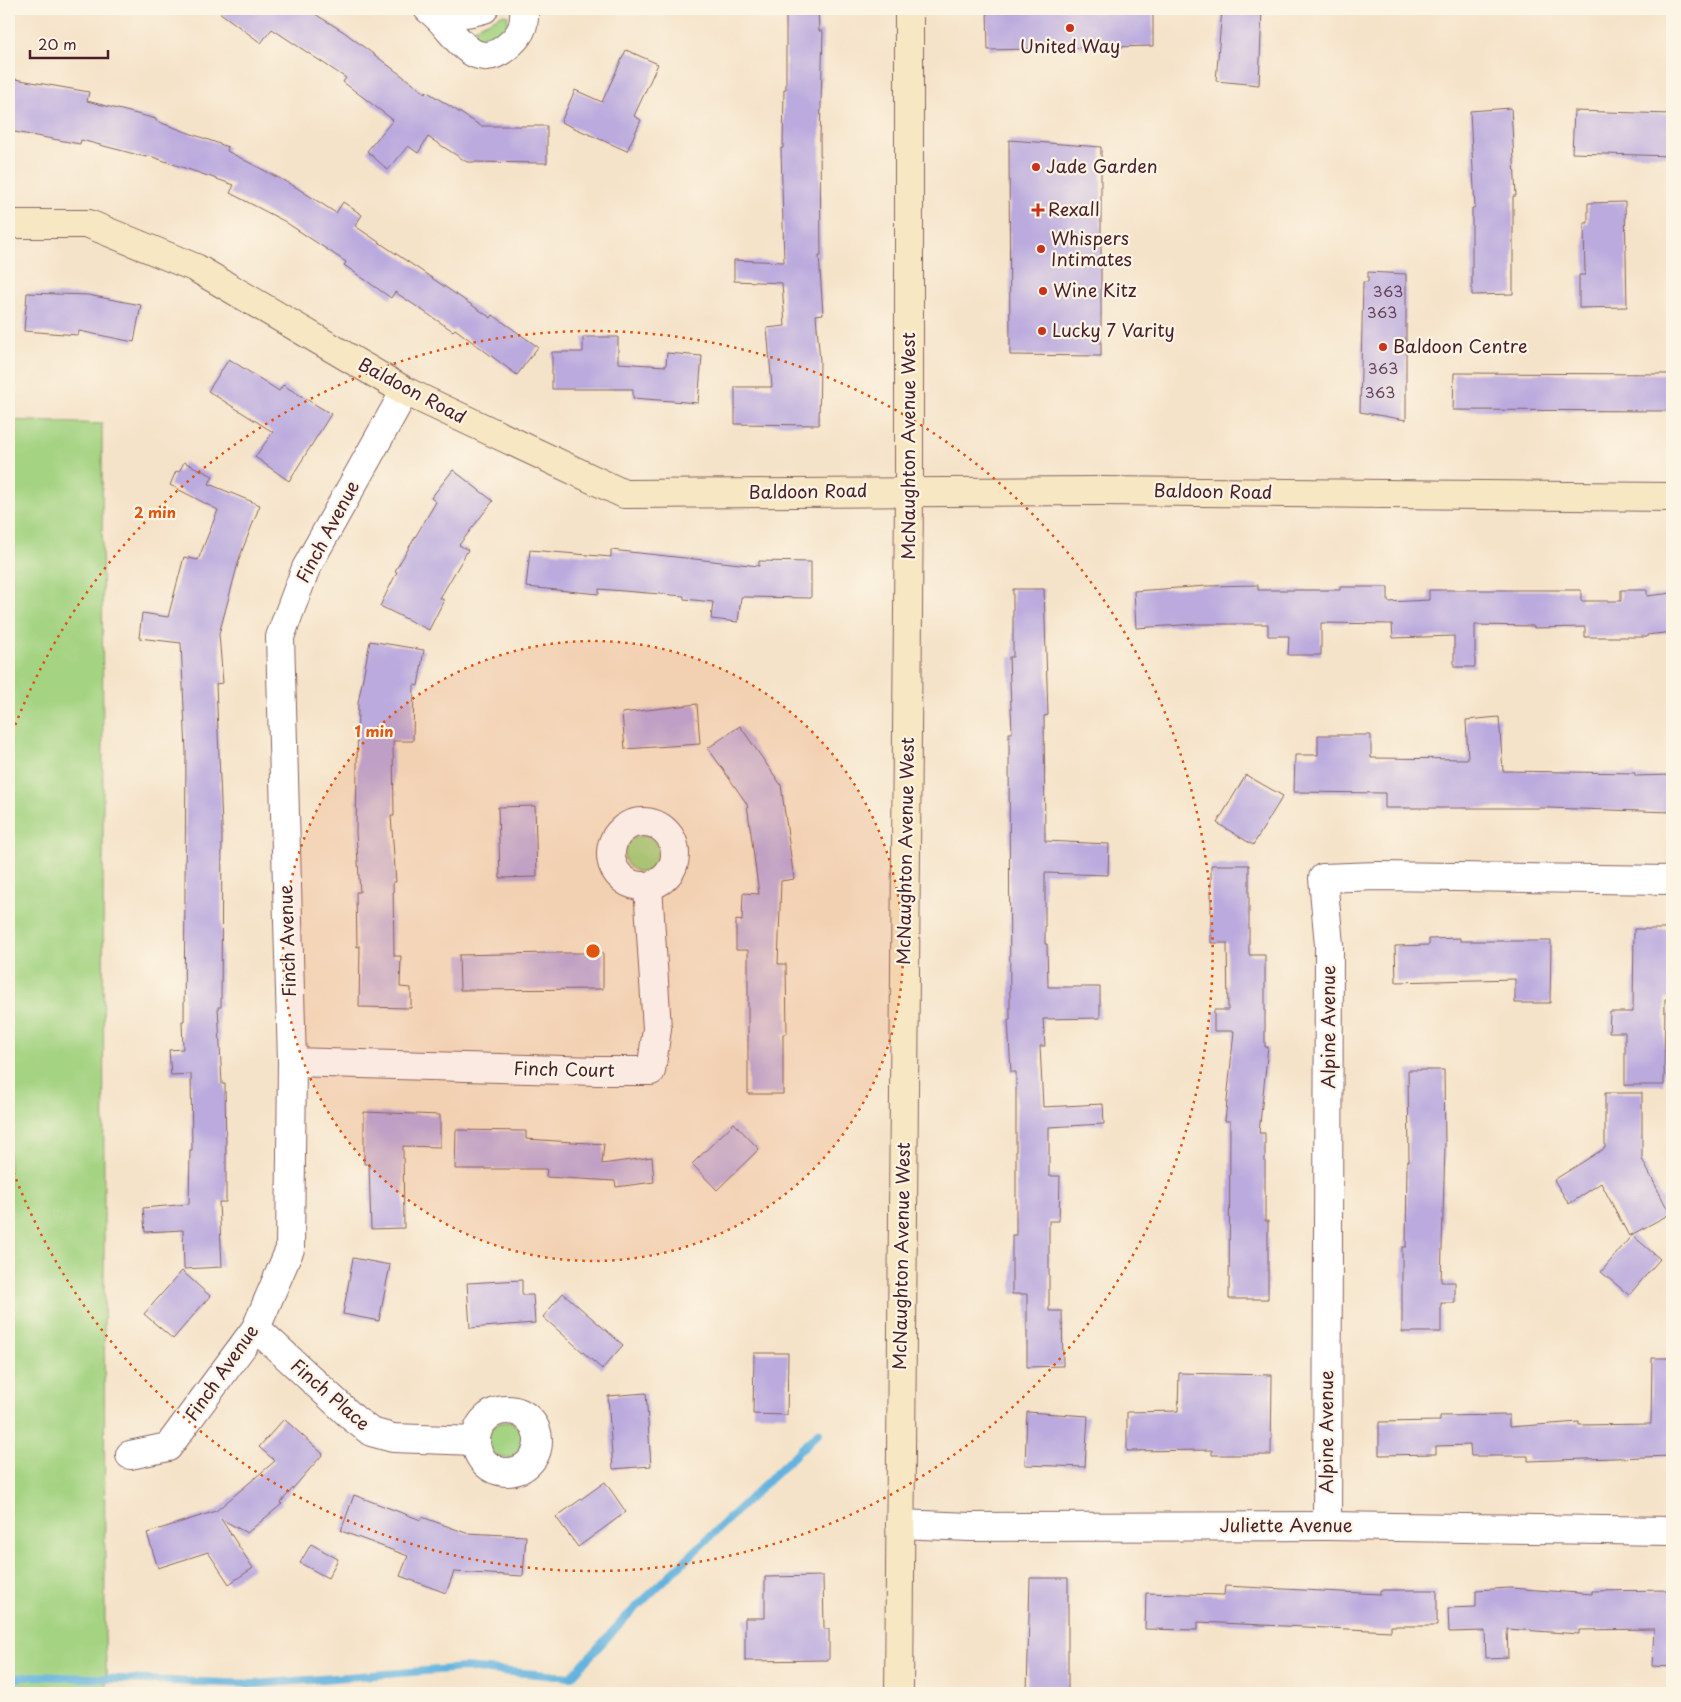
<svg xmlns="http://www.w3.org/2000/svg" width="1681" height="1702" font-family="'Playpen Sans',sans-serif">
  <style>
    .green { fill: #a4d382; stroke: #777956 }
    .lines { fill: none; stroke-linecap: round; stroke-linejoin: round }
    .stream { stroke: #64b3de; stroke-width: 8 }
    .building { fill: #bbaade }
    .street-casing { stroke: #866462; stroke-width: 30 }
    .secondary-casing { stroke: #866462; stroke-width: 30 }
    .street { stroke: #fff; stroke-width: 28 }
    .secondary { stroke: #f8e7c3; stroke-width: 28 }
    .ring { fill: none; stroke: #e0560e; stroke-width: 2.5; stroke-dasharray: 2.5 5 }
    .poi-dot { fill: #c8321e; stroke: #fcf5e5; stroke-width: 2 }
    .labels { text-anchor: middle; stroke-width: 4.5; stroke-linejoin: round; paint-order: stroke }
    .number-label { font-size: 15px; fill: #664258 }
    .poi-label { font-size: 18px; fill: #4a1f2b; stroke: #fcf5e5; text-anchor: start }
    .street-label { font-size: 18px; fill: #4a1f2b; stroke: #fcf5e5 }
    .centre { fill: #e0560e; stroke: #fcf5e5; stroke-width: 2.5 }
    .ring-label { font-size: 15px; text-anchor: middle; font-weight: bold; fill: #e0560e; stroke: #fcf5e5; stroke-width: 4.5; stroke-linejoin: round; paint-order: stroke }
  </style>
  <rect width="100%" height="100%" fill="#fcf5e5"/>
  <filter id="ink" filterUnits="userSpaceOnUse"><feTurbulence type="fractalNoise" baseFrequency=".02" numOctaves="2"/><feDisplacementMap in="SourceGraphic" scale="10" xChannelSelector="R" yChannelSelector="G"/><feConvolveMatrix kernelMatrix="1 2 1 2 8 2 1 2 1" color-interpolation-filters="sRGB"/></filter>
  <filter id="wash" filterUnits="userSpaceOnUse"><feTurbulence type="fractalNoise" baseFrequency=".0096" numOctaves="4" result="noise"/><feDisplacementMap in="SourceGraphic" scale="20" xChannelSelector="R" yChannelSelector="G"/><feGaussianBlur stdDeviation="1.12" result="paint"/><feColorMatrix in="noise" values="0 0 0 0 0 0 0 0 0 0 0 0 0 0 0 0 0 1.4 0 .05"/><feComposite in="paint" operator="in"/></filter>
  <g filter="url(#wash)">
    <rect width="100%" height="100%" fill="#f5e3c9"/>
    <g class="green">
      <path d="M 504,14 L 508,16 L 507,26 L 498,37 L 482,40 L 472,33 L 477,27 Z"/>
      <path d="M 9,420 L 102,424 L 105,1636 L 107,1693 L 9,1693 Z"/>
      <circle cx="642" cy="854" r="18"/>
      <circle cx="506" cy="1440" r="18"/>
    </g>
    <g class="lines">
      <path class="stream" d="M 9,1679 L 33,1676 L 256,1684 L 464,1668 L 571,1677 L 624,1619 L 819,1432"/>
    </g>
    <g id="blocks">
      <g class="building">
        <path d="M 215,9 L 307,9 L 344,32 L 425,93 L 426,91 L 481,126 L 547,126 L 547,163 L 467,162 L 428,137 L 418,153 L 408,146 L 388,170 L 367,151 L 393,120 L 343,82 L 346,78 L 272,29 L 261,43 Z"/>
        <path d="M 786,9 L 818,9 L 819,31 L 823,31 L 820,139 L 821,256 L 819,256 L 823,314 L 816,315 L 820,361 L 819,425 L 735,424 L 735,387 L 772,387 L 767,328 L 785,326 L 782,283 L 734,281 L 734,260 L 784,262 L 781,148 L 783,148 L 784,89 L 786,89 Z"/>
        <path d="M 987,9 L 1153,9 L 1153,46 L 988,50 Z"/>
        <path d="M 1222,9 L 1262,9 L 1259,85 L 1216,81 Z"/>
        <path d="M 626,50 L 658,64 L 634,116 L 641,120 L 627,151 L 561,122 L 575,90 L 602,102 Z"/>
        <path d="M 9,78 L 89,92 L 87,101 L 156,119 L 156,121 L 228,147 L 227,151 L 294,186 L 336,213 L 343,202 L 362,215 L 355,226 L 491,318 L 493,315 L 538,347 L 517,375 L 455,329 L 453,331 L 395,292 L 391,298 L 344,265 L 346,262 L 284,221 L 230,193 L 234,185 L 147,155 L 146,157 L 81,140 L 80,144 L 9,131 Z"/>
        <path d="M 1511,108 L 1516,196 L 1513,196 L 1513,294 L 1472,295 L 1472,208 L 1475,208 L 1470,111 Z"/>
        <path d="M 1574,111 L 1672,114 L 1672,156 L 1572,153 Z"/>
        <path d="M 1009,140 L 1101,147 L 1101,356 L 1010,355 Z"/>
        <path d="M 1625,202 L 1627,307 L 1579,308 L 1579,275 L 1585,275 L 1584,223 L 1588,223 L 1588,203 Z"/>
        <path d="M 1368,272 L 1406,274 L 1406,420 L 1360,412 L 1363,282 L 1368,282 Z"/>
        <path d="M 27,293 L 88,295 L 141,305 L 134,342 L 79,331 L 78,335 L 24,331 Z"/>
        <path d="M 583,337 L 618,337 L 618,363 L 666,366 L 667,353 L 702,356 L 698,403 L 633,398 L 633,389 L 552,389 L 552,352 L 583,352 Z"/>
        <path d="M 229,359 L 279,391 L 283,385 L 331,414 L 289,481 L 255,457 L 273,432 L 208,391 Z"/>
        <path d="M 1454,373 L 1672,374 L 1672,411 L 1453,410 Z"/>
        <path d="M 184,462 L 213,476 L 209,484 L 260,505 L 240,556 L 219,634 L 223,683 L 216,684 L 222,826 L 221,1007 L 218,1007 L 222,1084 L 225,1084 L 226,1154 L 226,1202 L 219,1202 L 222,1267 L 184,1269 L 183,1230 L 145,1232 L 143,1208 L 189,1204 L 190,1150 L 192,1150 L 191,1074 L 171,1075 L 169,1050 L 183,1049 L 182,1021 L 184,1021 L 186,751 L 181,643 L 139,638 L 142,613 L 168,617 L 184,557 L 198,560 L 218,510 L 170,485 L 176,471 L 179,472 Z"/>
        <path d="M 453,470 L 493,501 L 459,545 L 468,550 L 440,598 L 444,600 L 429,630 L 380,606 L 397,572 L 395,571 L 436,502 L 431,498 Z"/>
        <path d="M 530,550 L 611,557 L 611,550 L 759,566 L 759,561 L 811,562 L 811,598 L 741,597 L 738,622 L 711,619 L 713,602 L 684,599 L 684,596 L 599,589 L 599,594 L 526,587 Z"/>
        <path d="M 1258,585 L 1258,590 L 1340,590 L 1340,587 L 1388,587 L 1388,602 L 1429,600 L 1429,590 L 1581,590 L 1581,601 L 1621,601 L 1621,590 L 1647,590 L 1647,596 L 1672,593 L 1672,632 L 1647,635 L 1647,637 L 1585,637 L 1585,627 L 1534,628 L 1533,626 L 1475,625 L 1475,667 L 1454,667 L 1454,636 L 1393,638 L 1392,624 L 1321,623 L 1321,655 L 1288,655 L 1289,636 L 1268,636 L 1268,624 L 1196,624 L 1136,628 L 1134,591 L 1207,586 Z"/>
        <path d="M 1013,589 L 1044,589 L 1048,715 L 1044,716 L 1045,841 L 1109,844 L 1108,875 L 1045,873 L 1045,944 L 1047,944 L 1048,987 L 1100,987 L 1100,1018 L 1043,1019 L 1045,1046 L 1040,1046 L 1043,1107 L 1103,1104 L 1104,1124 L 1049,1127 L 1049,1176 L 1060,1176 L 1059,1221 L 1049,1221 L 1049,1311 L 1062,1311 L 1063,1366 L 1027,1367 L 1027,1294 L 1012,1294 L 1012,1235 L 1016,1235 L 1016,1072 L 1011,1072 L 1008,1020 L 1010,1020 L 1009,733 L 1012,733 L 1009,657 L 1013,657 Z"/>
        <path d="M 370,641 L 424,650 L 418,686 L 414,685 L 413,741 L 393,741 L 394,816 L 391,816 L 396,882 L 393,882 L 394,956 L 401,956 L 400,987 L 411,988 L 411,1008 L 359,1007 L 360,946 L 357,947 L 356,892 L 360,892 L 356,832 L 358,703 Z"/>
        <path d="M 697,704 L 700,744 L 625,749 L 622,713 Z"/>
        <path d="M 1499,717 L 1503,771 L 1635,773 L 1635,776 L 1672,775 L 1672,812 L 1548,808 L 1385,808 L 1385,793 L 1294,792 L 1295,755 L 1318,755 L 1318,735 L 1371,735 L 1371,758 L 1468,759 L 1466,720 Z"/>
        <path d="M 740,726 L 781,785 L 794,879 L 781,881 L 778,964 L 786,964 L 787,1034 L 783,1034 L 783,1094 L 748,1094 L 748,950 L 736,950 L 736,920 L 742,921 L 743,893 L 759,894 L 747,804 L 708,748 Z"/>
        <path d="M 1246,775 L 1283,796 L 1253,845 L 1217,823 Z"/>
        <path d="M 535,806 L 537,877 L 500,878 L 498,807 Z"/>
        <path d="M 1211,865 L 1249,865 L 1249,955 L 1265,955 L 1265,1047 L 1268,1047 L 1259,1133 L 1265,1133 L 1265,1221 L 1268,1221 L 1268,1299 L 1229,1299 L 1230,1121 L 1225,1121 L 1234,1031 L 1214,1031 L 1214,1010 L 1228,1010 L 1227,943 L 1211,943 Z"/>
        <path d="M 1634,929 L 1671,929 L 1670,999 L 1665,999 L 1664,1085 L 1625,1085 L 1625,1032 L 1609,1032 L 1610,1012 L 1633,1012 Z"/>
        <path d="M 1460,938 L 1460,941 L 1551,941 L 1550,1003 L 1515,1003 L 1515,979 L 1396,982 L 1395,946 L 1429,945 L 1429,939 Z"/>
        <path d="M 548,953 L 603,953 L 603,989 L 460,990 L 459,955 Z"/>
        <path d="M 1408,1070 L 1444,1070 L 1445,1147 L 1441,1282 L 1455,1282 L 1455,1303 L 1441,1303 L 1441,1332 L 1402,1332 L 1402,1247 L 1406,1247 L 1407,1161 L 1409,1161 Z"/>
        <path d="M 1605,1093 L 1642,1093 L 1642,1159 L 1670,1214 L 1629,1236 L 1601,1183 L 1569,1204 L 1554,1180 L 1605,1148 Z"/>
        <path d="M 364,1112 L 440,1115 L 440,1147 L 403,1146 L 404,1228 L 371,1229 L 369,1164 L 364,1164 Z"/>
        <path d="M 734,1123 L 759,1149 L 717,1190 L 692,1164 Z"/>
        <path d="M 456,1130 L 526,1131 L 526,1139 L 604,1144 L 602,1164 L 652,1157 L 654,1182 L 616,1187 L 615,1181 L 546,1177 L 547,1169 L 455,1169 Z"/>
        <path d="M 1632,1235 L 1660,1259 L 1629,1295 L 1601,1272 Z"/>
        <path d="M 353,1258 L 390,1265 L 379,1321 L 343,1314 Z"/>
        <path d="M 182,1271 L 210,1296 L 173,1339 L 144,1314 Z"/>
        <path d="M 522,1280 L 522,1295 L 533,1295 L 535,1323 L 470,1328 L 467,1283 Z"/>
        <path d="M 563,1293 L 623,1345 L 602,1369 L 543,1317 Z"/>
        <path d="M 754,1353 L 788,1353 L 787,1415 L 753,1414 Z"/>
        <path d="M 1652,1358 L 1672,1358 L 1672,1456 L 1528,1461 L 1528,1456 L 1471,1456 L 1470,1445 L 1436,1446 L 1436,1454 L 1379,1455 L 1379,1422 L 1440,1421 L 1440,1416 L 1509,1415 L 1509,1427 L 1579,1422 L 1579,1425 L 1651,1424 Z"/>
        <path d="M 1179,1373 L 1272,1375 L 1271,1455 L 1212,1455 L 1212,1450 L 1127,1451 L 1127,1412 L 1178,1411 Z"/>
        <path d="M 646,1393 L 651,1466 L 613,1469 L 608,1396 Z"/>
        <path d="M 1027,1412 L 1088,1416 L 1085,1467 L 1025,1465 Z"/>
        <path d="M 284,1419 L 323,1454 L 281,1502 L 282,1504 L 247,1533 L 221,1519 L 253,1568 L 229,1584 L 208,1552 L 158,1568 L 147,1533 L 216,1511 L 275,1461 L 259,1447 Z"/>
        <path d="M 605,1482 L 626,1512 L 578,1547 L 556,1517 Z"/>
        <path d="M 354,1495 L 421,1520 L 422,1517 L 466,1533 L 526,1536 L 523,1576 L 454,1572 L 446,1593 L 400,1576 L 408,1556 L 341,1531 Z"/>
        <path d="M 311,1544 L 338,1559 L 328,1578 L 300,1563 Z"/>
        <path d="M 823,1576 L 824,1629 L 829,1629 L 829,1660 L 745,1661 L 745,1618 L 765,1618 L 765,1577 Z"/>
        <path d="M 1030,1578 L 1068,1578 L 1068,1693 L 1027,1693 Z"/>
        <path d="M 1225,1586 L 1380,1594 L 1380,1590 L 1437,1590 L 1437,1626 L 1391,1626 L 1391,1631 L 1198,1622 L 1198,1630 L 1145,1629 L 1146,1593 L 1224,1595 Z"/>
        <path d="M 1510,1588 L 1592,1594 L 1592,1591 L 1672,1590 L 1672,1667 L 1652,1666 L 1654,1629 L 1579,1630 L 1579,1634 L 1507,1629 L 1508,1657 L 1486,1658 L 1485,1631 L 1449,1632 L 1448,1608 L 1476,1607 L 1476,1590 Z"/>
      </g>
    </g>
  </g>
  <g filter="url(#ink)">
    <use href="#blocks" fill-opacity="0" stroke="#866462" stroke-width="1"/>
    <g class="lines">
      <defs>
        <g id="street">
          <path d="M 428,9 C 454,26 472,81 511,43 C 522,33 525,24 524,9"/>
          <path d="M 431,11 C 450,15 465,15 484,9"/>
          <circle cx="643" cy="854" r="32"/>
          <path d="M 292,1062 L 598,1071 L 651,1071 L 657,1029 L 648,886"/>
          <path d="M 256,1328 L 353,1418 L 371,1432 L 393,1438 L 475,1441"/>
          <circle cx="507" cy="1441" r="31"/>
          <path d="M 130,1455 L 168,1447 L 256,1328 L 290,1249 L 292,1062 L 280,637 L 306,568 L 405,391"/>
          <path d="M 900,1524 L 970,1527 L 1327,1526 L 1672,1531"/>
          <path d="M 1327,1526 L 1329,945 L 1323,878 L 1377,876 L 1672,880"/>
        </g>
        <g id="secondary">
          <path d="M 9,224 L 89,224 L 196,268 L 405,391 L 624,494 L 1101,491 L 1672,497"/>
          <path d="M 899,1693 L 909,491 L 909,9"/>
        </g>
      </defs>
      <use href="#street" class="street-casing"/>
      <use href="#secondary" class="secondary-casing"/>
      <use href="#street" class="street"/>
      <use href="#secondary" class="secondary"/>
    </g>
  </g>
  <circle cx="593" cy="951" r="310" fill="#e0560e" fill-opacity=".12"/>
  <g class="ring">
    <circle cx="593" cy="951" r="310"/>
    <path d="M10 739A620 620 0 1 1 10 1163"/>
  </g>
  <g class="poi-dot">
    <circle cx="1070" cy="28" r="5"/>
    <circle cx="1036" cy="167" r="5"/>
    <path d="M1035.5 202.5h5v5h5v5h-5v5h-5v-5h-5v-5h5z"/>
    <circle cx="1041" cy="249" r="5"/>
    <circle cx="1043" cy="291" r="5"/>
    <circle cx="1042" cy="331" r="5"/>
    <circle cx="1383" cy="347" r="5"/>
  </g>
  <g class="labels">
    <g class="number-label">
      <text x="1388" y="297">363</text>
      <text x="1382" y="318">363</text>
      <text x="1383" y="374">363</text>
      <text x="1380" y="398">363</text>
    </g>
    <g class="poi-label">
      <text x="1070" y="53" text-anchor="middle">United Way</text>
      <text x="1046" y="173">Jade Garden</text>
      <text x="1048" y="216">Rexall</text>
      <text x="1051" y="245">Whispers<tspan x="1051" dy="21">Intimates</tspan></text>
      <text x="1053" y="297">Wine Kitz</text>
      <text x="1052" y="337">Lucky 7 Varity</text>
      <text x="1393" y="353">Baldoon Centre</text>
    </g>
    <g class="street-label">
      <text transform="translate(412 391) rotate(28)" y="6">Baldoon Road</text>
      <text transform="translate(909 446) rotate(-90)" y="6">McNaughton Avenue West</text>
      <text transform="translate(808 492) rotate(-1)" y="6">Baldoon Road</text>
      <text transform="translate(1213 492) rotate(1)" y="6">Baldoon Road</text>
      <text transform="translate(328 532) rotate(-62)" y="6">Finch Avenue</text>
      <text transform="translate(906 851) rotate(-89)" y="6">McNaughton Avenue West</text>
      <text transform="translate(288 941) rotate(-92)" y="6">Finch Avenue</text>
      <text transform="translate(1329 1027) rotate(-90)" y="6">Alpine Avenue</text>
      <text transform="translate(564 1070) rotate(1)" y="6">Finch Court</text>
      <text transform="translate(902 1256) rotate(-89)" y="6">McNaughton Avenue West</text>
      <text transform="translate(222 1373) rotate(-55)" y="6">Finch Avenue</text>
      <text transform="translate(330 1395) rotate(41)" y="6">Finch Place</text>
      <text transform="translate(1327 1432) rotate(-90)" y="6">Alpine Avenue</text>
      <text x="1286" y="1532">Juliette Avenue</text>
    </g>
  </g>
  <circle cx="593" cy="951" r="8" class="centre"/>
  <g class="ring-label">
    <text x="155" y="518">2 min</text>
    <text x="374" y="737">1 min</text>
  </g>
  <rect width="1681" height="1702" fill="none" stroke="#fcf5e5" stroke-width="30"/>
  <path d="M30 50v8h78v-8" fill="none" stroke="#4a1f2b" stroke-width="2.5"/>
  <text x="38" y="50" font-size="15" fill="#4a1f2b" stroke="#fcf5e5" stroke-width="4" paint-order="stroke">20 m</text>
</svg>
